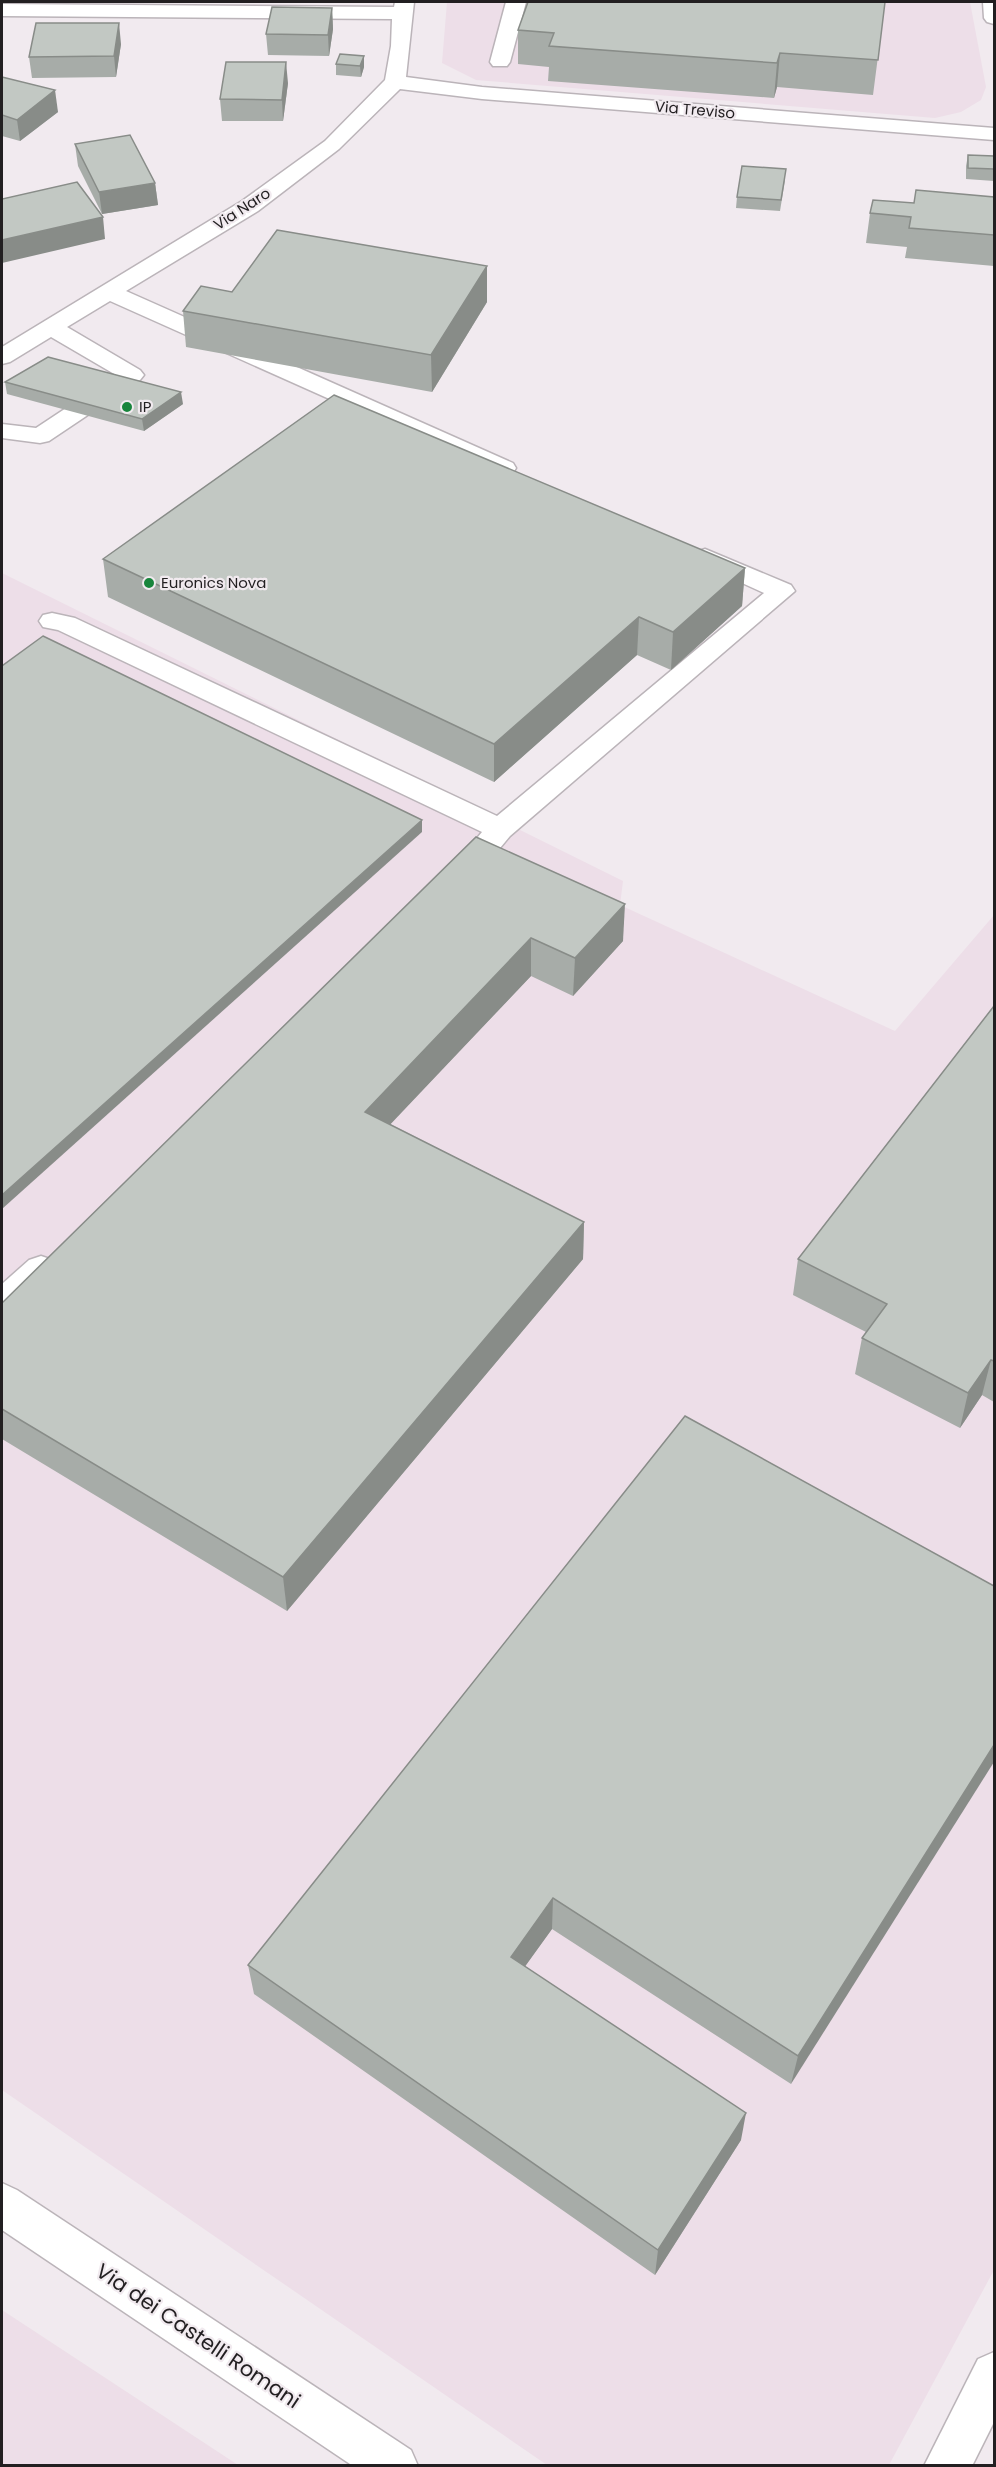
<svg xmlns="http://www.w3.org/2000/svg" width="996" height="2467" font-family="Poppins,sans-serif">
  <style>
    .built { fill: #eddee8 }
    .lines { fill: none; stroke-linecap: round; stroke-linejoin: round }
    .minor-casing { stroke: #bbb4b9; stroke-width: 3 }
    .major-casing { stroke: #bbb4b9; stroke-width: 3 }
    .minor { fill: #fff; fill-rule: evenodd }
    .major { fill: #fff; fill-rule: evenodd }
    .wall { fill: #a7aca8 }
    .shaded-wall { fill: #888c88 }
    .building { fill: #c2c8c3; stroke: #888c88; stroke-width: 1.5 }
    .poi-dot { fill: #18853c; stroke: #f1eaef; stroke-width: 2 }
    .labels { text-anchor: middle; stroke-width: 4.5; stroke-linejoin: round; paint-order: stroke }
    .far-street-label { font-size: 15px; fill: #221f21; stroke: #f1eaef }
    .far-poi-label { font-size: 15px; fill: #221f21; stroke: #f1eaef; text-anchor: start }
    .near-street-label { font-size: 21px; fill: #221f21; stroke: #f1eaef }
  </style>
  <rect width="100%" height="100%" fill="#f1eaef"/>
  <g class="built">
    <path d="M 447,2 L 970,2 L 986,87 L 981,100 L 961,112 L 935,118 L 476,80 L 442,63 Z"/>
    <path d="M 2,573 L 623,881 L 620,905 L 895,1031 L 994,915 L 994,2270 L 889,2465 L 547,2465 L 2,2090 Z"/>
    <path d="M 2,2310 L 238,2465 L 2,2465 Z"/>
  </g>
  <g class="lines">
    <defs>
      <g id="minor">
        <path d="M 395,2 L 414,2 L 406,77 L 482,87 L 994,128 L 994,140 L 482,99 L 400,89 L 339,149 L 258,211 L 126,291 L 513,463 L 516,468 L 513,473 L 504,475 L 495,473 L 110,301 L 67,327 L 140,370 L 144,375 L 140,380 L 49,441 L 40,443 L 2,438 L 2,424 L 36,428 L 116,375 L 51,337 L 10,362 L 2,364 L 2,347 L 242,201 L 325,141 L 385,80 L 391,46 L 392,19 L 2,16 L 2,4 L 394,7 Z"/>
        <path d="M 506,2 L 526,2 L 510,62 L 507,66 L 493,66 L 490,62 Z"/>
        <path d="M 983,2 L 994,2 L 994,24 L 987,22 L 984,18 Z"/>
        <path d="M 705,549 L 791,585 L 795,591 L 510,836 L 471,883 L 461,886 L 451,883 L 446,876 L 482,832 L 58,630 L 43,627 L 39,621 L 43,615 L 52,613 L 75,618 L 497,816 L 764,593 L 696,562 L 692,557 L 696,552 Z"/>
        <path d="M 41,1256 L 53,1260 L 58,1269 C 48,1287 22,1311 2,1316 L 2,1284 L 29,1260 Z"/>
        <path d="M 994,2352 L 994,2422 L 972,2466 L 924,2466 L 978,2359 Z"/>
      </g>
      <path id="major" d="M 2,2183 L 17,2190 L 411,2450 L 418,2466 L 353,2466 L 2,2230 Z"/>
    </defs>
    <use href="#minor" class="minor-casing"/>
    <use href="#major" class="major-casing"/>
    <use href="#minor" class="minor"/>
    <use href="#major" class="major"/>
  </g>
  <g class="wall">
    <path d="M 885,2 L 873,95 L 777,87 L 774,98 L 548,81 L 549,67 L 518,64 L 518,30 Z"/>
    <path d="M 332,8 L 333,29 L 329,56 L 268,55 L 266,34 Z"/>
    <path d="M 121,44 L 116,77 L 32,78 L 29,57 Z"/>
    <path d="M 364,56 L 364,67 L 361,77 L 336,75 L 336,64 Z"/>
    <path d="M 2,77 L 58,112 L 20,141 L 2,136 Z"/>
    <path d="M 288,83 L 283,121 L 222,121 L 220,99 Z"/>
    <path d="M 75,144 L 155,183 L 158,205 L 102,214 L 78,166 Z"/>
    <path d="M 968,155 L 994,156 L 994,181 L 966,179 L 966,166 Z"/>
    <path d="M 785,180 L 780,211 L 736,208 L 737,197 Z"/>
    <path d="M 994,197 L 994,266 L 905,258 L 907,247 L 866,243 L 870,213 L 914,203 Z"/>
    <path d="M 232,292 L 487,302 L 432,392 L 186,347 L 183,311 Z"/>
    <path d="M 5,382 L 183,404 L 144,431 L 7,394 Z"/>
    <path d="M 103,559 L 745,568 L 742,606 L 671,670 L 637,655 L 494,782 L 108,597 Z"/>
    <path d="M 476,837 L 623,941 L 573,996 L 531,976 L 390,1124 L 584,1222 L 583,1259 L 287,1611 L 2,1439 L 2,1303 Z"/>
    <path d="M 994,1006 L 994,1402 L 982,1395 L 960,1428 L 855,1374 L 862,1338 L 866,1332 L 793,1295 L 798,1259 Z"/>
    <path d="M 994,1586 L 791,2084 L 552,1929 L 525,1966 L 741,2140 L 655,2275 L 254,1994 L 248,1965 Z"/>
  </g>
  <g class="shaded-wall">
    <path d="M 332,8 L 333,29 L 329,56 L 328,35 Z"/>
    <path d="M 119,23 L 121,44 L 116,77 L 114,56 Z"/>
    <path d="M 780,53 L 777,87 L 774,98 L 777,63 Z"/>
    <path d="M 364,56 L 364,67 L 361,77 L 360,66 Z"/>
    <path d="M 286,62 L 288,83 L 283,121 L 282,100 Z"/>
    <path d="M 55,90 L 58,112 L 20,141 L 17,120 Z"/>
    <path d="M 155,183 L 158,205 L 102,214 L 99,192 Z"/>
    <path d="M 103,217 L 105,239 L 2,263 L 2,240 Z"/>
    <path d="M 487,266 L 487,302 L 432,392 L 431,355 Z"/>
    <path d="M 181,392 L 183,404 L 144,431 L 142,419 Z"/>
    <path d="M 745,568 L 742,606 L 671,670 L 673,632 Z"/>
    <path d="M 639,617 L 637,655 L 494,782 L 494,744 Z"/>
    <path d="M 422,820 L 422,832 L 2,1209 L 2,1195 Z"/>
    <path d="M 625,904 L 623,941 L 573,996 L 575,958 Z"/>
    <path d="M 531,938 L 531,976 L 367,1149 L 365,1112 Z"/>
    <path d="M 584,1222 L 583,1259 L 287,1611 L 283,1577 Z"/>
    <path d="M 991,1360 L 982,1395 L 960,1428 L 968,1393 Z"/>
    <path d="M 994,1745 L 994,1762 L 791,2084 L 798,2056 Z"/>
    <path d="M 553,1898 L 552,1929 L 511,1986 L 511,1957 Z"/>
    <path d="M 746,2113 L 741,2140 L 655,2275 L 658,2250 Z"/>
  </g>
  <g class="building">
    <path d="M 528,2 L 885,2 L 878,60 L 780,53 L 777,63 L 549,46 L 554,33 L 518,30 Z"/>
    <path d="M 272,7 L 332,8 L 328,35 L 266,34 Z"/>
    <path d="M 36,23 L 119,23 L 114,56 L 29,57 Z"/>
    <path d="M 340,54 L 364,56 L 360,66 L 336,64 Z"/>
    <path d="M 226,62 L 286,62 L 282,100 L 220,99 Z"/>
    <path d="M 2,77 L 55,90 L 17,120 L 2,115 Z"/>
    <path d="M 130,135 L 155,183 L 99,192 L 75,144 Z"/>
    <path d="M 968,155 L 994,156 L 994,169 L 968,168 Z"/>
    <path d="M 742,166 L 786,169 L 781,200 L 737,197 Z"/>
    <path d="M 77,182 L 103,217 L 2,240 L 2,199 Z"/>
    <path d="M 916,190 L 994,197 L 994,235 L 909,228 L 911,217 L 870,213 L 873,200 L 914,203 Z"/>
    <path d="M 277,230 L 487,266 L 431,355 L 183,311 L 201,286 L 232,292 Z"/>
    <path d="M 48,357 L 181,392 L 142,419 L 5,382 Z"/>
    <path d="M 334,395 L 745,568 L 673,632 L 639,617 L 494,744 L 103,559 Z"/>
    <path d="M 43,636 L 422,820 L 2,1195 L 2,666 Z"/>
    <path d="M 476,837 L 625,904 L 575,958 L 531,938 L 365,1112 L 584,1222 L 283,1577 L 2,1409 L 2,1303 Z"/>
    <path d="M 994,1006 L 994,1361 L 991,1360 L 968,1393 L 862,1338 L 887,1304 L 798,1259 Z"/>
    <path d="M 685,1416 L 994,1586 L 994,1745 L 798,2056 L 553,1898 L 511,1957 L 746,2113 L 658,2250 L 248,1965 Z"/>
  </g>
  <g class="poi-dot">
    <circle cx="127" cy="407" r="6"/>
    <circle cx="149" cy="583" r="6"/>
  </g>
  <g class="labels">
    <g class="far-street-label">
      <text transform="translate(695 110) rotate(5)" y="5">Via Treviso</text>
      <text transform="translate(242 209) rotate(-33)" y="5">Via Naro</text>
    </g>
    <g class="far-poi-label">
      <text x="139" y="412">IP</text>
      <text x="161" y="588">Euronics Nova</text>
    </g>
    <g class="near-street-label">
      <text transform="translate(198 2336) rotate(34)" y="7">Via dei Castelli Romani</text>
    </g>
  </g>
  <rect width="996" height="2467" fill="none" stroke="#221f21" stroke-width="6"/>
</svg>
